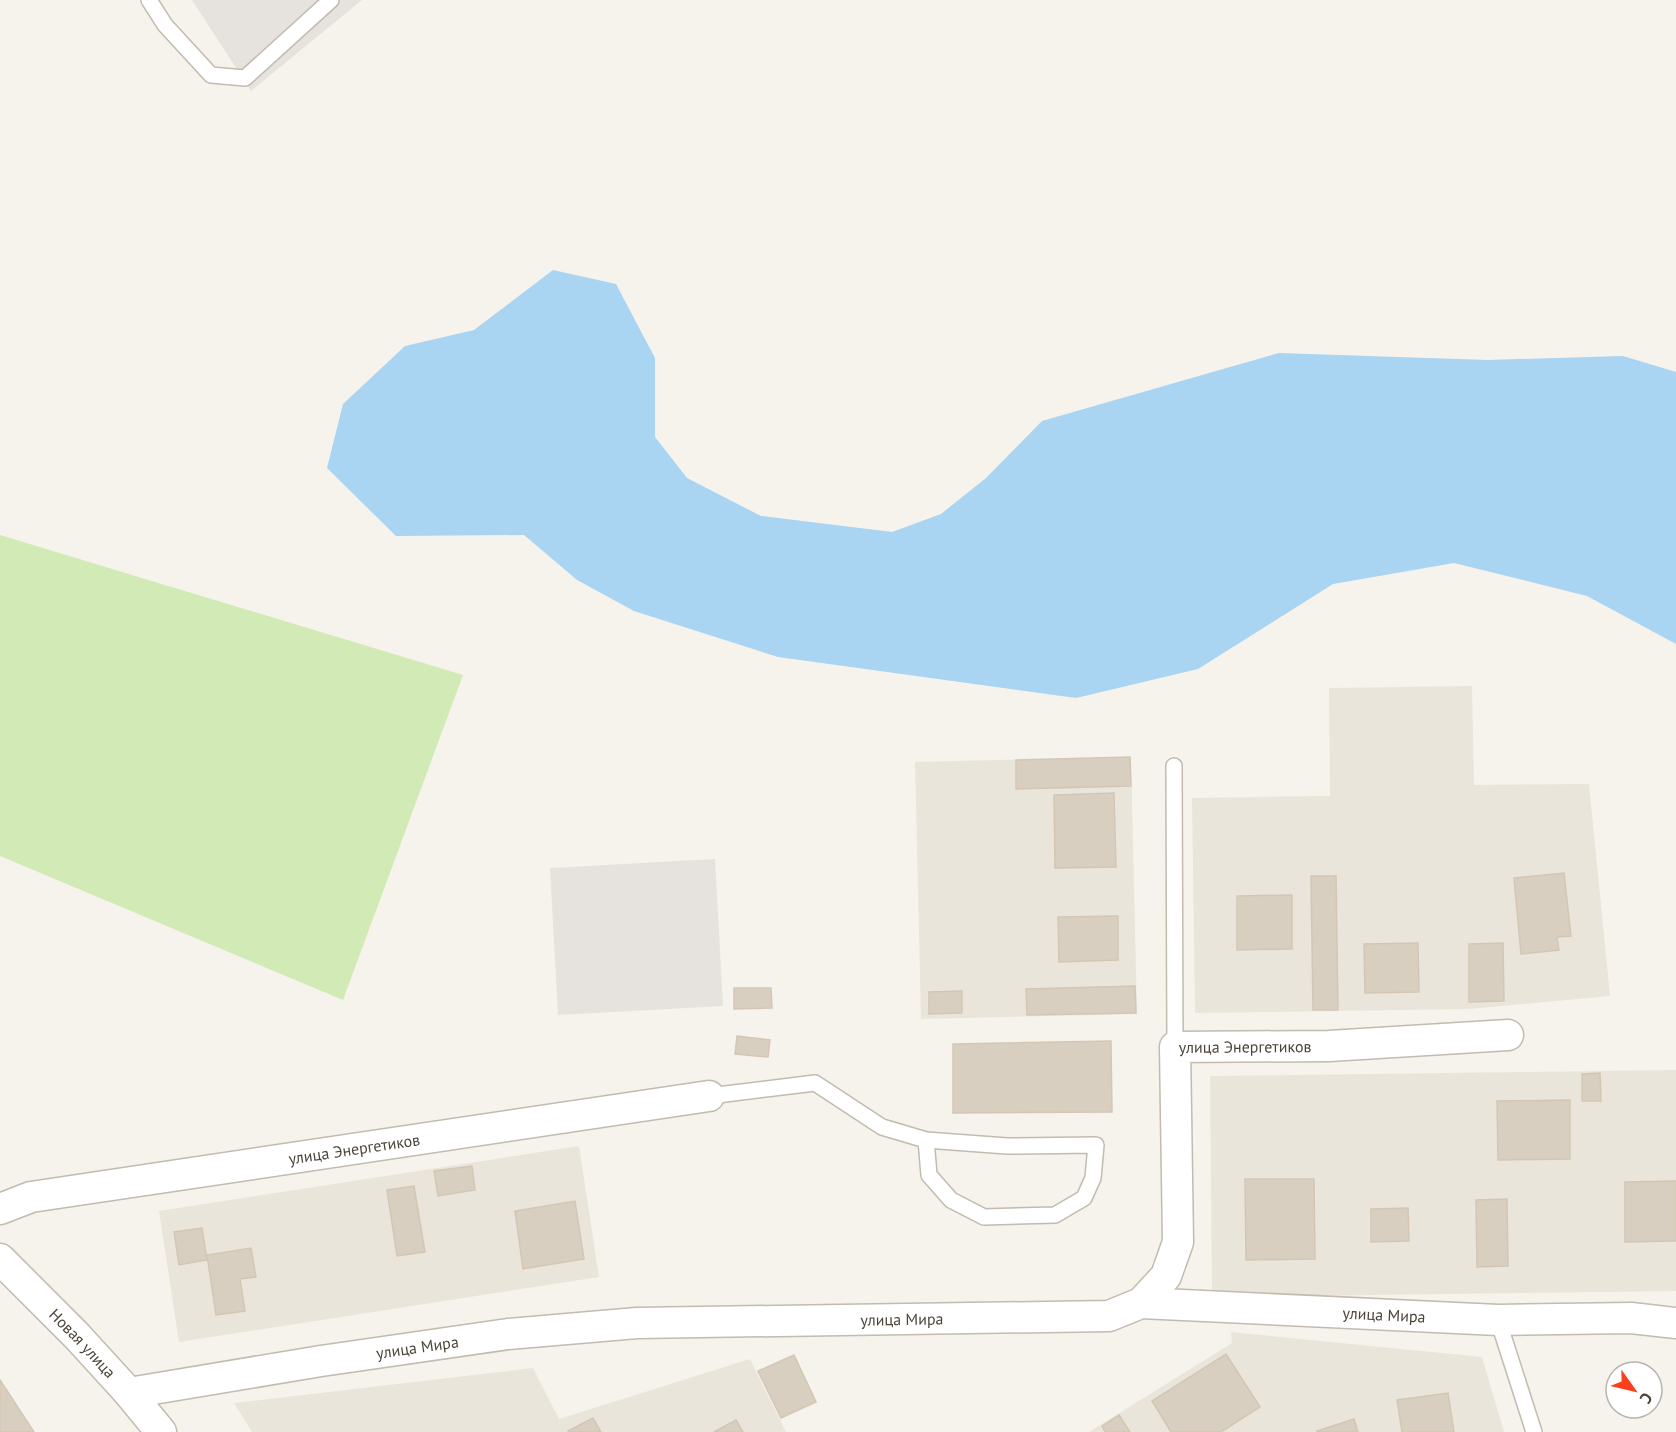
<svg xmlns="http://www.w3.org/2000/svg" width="1676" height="1432" font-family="'PT Sans',sans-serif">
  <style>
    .residential { fill: #eae5da }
    .industrial { fill: #e6e2dd }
    .green { fill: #d2eab5 }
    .water { fill: #a9d4f2 }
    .building { fill: #d8cfc1; stroke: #d3c7b4; stroke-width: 1.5 }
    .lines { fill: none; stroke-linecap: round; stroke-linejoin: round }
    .service-casing { stroke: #c2bbae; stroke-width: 18 }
    .minor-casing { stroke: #c2bbae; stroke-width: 33 }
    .service { stroke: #fff; stroke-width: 15 }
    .minor { stroke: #fff; stroke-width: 30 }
    .labels { text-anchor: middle; stroke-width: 6; stroke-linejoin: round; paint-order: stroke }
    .street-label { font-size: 16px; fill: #4b4439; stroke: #fff }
  </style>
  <rect width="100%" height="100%" fill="#f6f3ec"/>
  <g class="residential">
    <path d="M 1472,686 L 1474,785 L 1589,784 L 1610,996 L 1469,1009 L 1195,1013 L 1192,798 L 1330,796 L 1329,688 Z"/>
    <path d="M 1131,757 L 1137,1014 L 921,1019 L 915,762 Z"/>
    <path d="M 1676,1070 L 1676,1291 L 1212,1297 L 1210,1076 Z"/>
    <path d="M 579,1146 L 599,1277 L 179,1342 L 159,1211 Z"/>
    <path d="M 1231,1332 L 1482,1357 L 1504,1432 L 1089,1432 L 1232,1343 Z"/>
    <path d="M 750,1359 L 786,1432 L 252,1432 L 234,1403 L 533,1368 L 559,1419 Z"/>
  </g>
  <g class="industrial">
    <path d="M 192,0 L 362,0 L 251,91 Z"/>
    <path d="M 715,859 L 723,1006 L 558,1015 L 550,868 Z"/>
  </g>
  <path class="green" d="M 0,535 L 463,675 L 343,1000 L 0,856 Z"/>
  <path class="water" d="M 553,270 L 616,284 L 655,358 L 655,437 L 687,478 L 761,516 L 892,532 L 941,514 L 986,478 L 1042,421 L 1279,353 L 1488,360 L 1623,356 L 1676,372 L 1676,644 L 1587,596 L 1454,563 L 1333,584 L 1198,669 L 1076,698 L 778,657 L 634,611 L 577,580 L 524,535 L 396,536 L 327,468 L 343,404 L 405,346 L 474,330 Z"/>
  <g class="building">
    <path d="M 1130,757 L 1131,786 L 1016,789 L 1016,760 Z"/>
    <path d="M 1114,793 L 1116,867 L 1055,868 L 1054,795 Z"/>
    <path d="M 1564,873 L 1571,936 L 1557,937 L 1559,950 L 1521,954 L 1514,878 Z"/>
    <path d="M 1311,876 L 1336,876 L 1338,1010 L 1313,1010 Z"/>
    <path d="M 1292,895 L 1292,949 L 1237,950 L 1237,896 Z"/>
    <path d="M 1118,916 L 1118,960 L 1059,962 L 1058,917 Z"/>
    <path d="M 1418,943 L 1419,992 L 1365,993 L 1364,944 Z"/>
    <path d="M 1503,943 L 1504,1001 L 1469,1002 L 1469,944 Z"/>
    <path d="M 1135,986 L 1136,1013 L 1027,1015 L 1026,989 Z"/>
    <path d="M 734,988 L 771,988 L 772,1008 L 734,1009 Z"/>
    <path d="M 962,991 L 962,1013 L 929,1014 L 929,992 Z"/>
    <path d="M 737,1036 L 770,1040 L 768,1057 L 735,1054 Z"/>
    <path d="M 1111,1041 L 1112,1112 L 953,1113 L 953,1044 Z"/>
    <path d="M 1600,1073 L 1601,1101 L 1582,1101 L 1582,1074 Z"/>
    <path d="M 1570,1100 L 1570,1159 L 1498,1160 L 1497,1101 Z"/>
    <path d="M 472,1166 L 475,1190 L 438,1196 L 434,1171 Z"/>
    <path d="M 1245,1179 L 1314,1179 L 1315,1259 L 1246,1260 Z"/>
    <path d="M 1676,1181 L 1676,1241 L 1625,1242 L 1625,1182 Z"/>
    <path d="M 414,1186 L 425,1252 L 397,1256 L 387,1190 Z"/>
    <path d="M 1507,1199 L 1508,1266 L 1477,1267 L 1476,1200 Z"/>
    <path d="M 575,1201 L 584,1259 L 523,1269 L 515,1211 Z"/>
    <path d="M 1408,1208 L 1409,1241 L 1371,1242 L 1371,1209 Z"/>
    <path d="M 202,1228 L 207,1260 L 179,1265 L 174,1232 Z"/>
    <path d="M 251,1248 L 256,1277 L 240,1279 L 245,1311 L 216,1315 L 207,1255 Z"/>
    <path d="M 1226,1354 L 1260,1407 L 1221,1432 L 1171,1432 L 1152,1401 Z"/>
    <path d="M 794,1355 L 816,1402 L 781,1418 L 758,1371 Z"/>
    <path d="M 0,1380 L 34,1432 L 0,1432 Z"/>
    <path d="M 1448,1393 L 1454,1432 L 1402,1432 L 1397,1400 Z"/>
    <path d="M 1119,1415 L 1130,1432 L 1105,1432 L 1102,1426 Z"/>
    <path d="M 593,1418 L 601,1432 L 568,1432 L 568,1431 Z"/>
    <path d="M 1354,1419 L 1358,1432 L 1318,1432 L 1317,1431 Z"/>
    <path d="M 736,1420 L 743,1432 L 714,1432 Z"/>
  </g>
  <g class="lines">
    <defs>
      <g id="service">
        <path d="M 149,0 L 165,25 L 211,75 L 245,78 L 331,0"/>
        <path d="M 1174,766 L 1175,1047"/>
        <path d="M 709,1096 L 815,1083 L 882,1127 L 926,1140 L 1007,1146 L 1096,1145 L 1093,1178 L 1084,1198 L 1055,1215 L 984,1217 L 951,1200 L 929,1175 L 926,1140"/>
        <path d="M 1498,1320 L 1534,1432"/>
      </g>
      <g id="minor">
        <path id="s1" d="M 0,1209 L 31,1197 L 709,1096"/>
        <path id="s2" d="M 0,1259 L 77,1336 L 129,1393 L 161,1432"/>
        <path id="s3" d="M 1141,1303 L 1166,1276 L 1178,1242 L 1175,1047 L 1329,1046 L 1508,1035"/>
        <path id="s4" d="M 129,1393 L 321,1361 L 508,1334 L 637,1323 L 1109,1316 L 1141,1303 L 1498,1320 L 1631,1318 L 1676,1323"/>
      </g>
    </defs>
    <use href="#service" class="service-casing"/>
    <use href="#minor" class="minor-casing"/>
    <use href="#service" class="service"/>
    <use href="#minor" class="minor"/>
  </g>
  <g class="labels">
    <g class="street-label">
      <text dy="6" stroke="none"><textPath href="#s3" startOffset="338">улица Энергетиков</textPath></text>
      <text dy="6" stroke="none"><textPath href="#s1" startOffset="360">улица Энергетиков</textPath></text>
      <text dy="6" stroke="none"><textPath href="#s4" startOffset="1263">улица Мира</textPath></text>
      <text dy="6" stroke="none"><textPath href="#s4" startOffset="778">улица Мира</textPath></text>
      <text dy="6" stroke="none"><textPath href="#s2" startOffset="118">Новая улица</textPath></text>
      <text dy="6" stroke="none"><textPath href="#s4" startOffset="292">улица Мира</textPath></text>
    </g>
  </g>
  <g transform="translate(1634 1390) rotate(124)"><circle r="28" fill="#ffffff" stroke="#b7b4b0" stroke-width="1.5"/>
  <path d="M0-4.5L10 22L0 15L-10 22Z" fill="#fc3f1d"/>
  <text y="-9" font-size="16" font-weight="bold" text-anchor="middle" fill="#4b4439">С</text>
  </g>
</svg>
